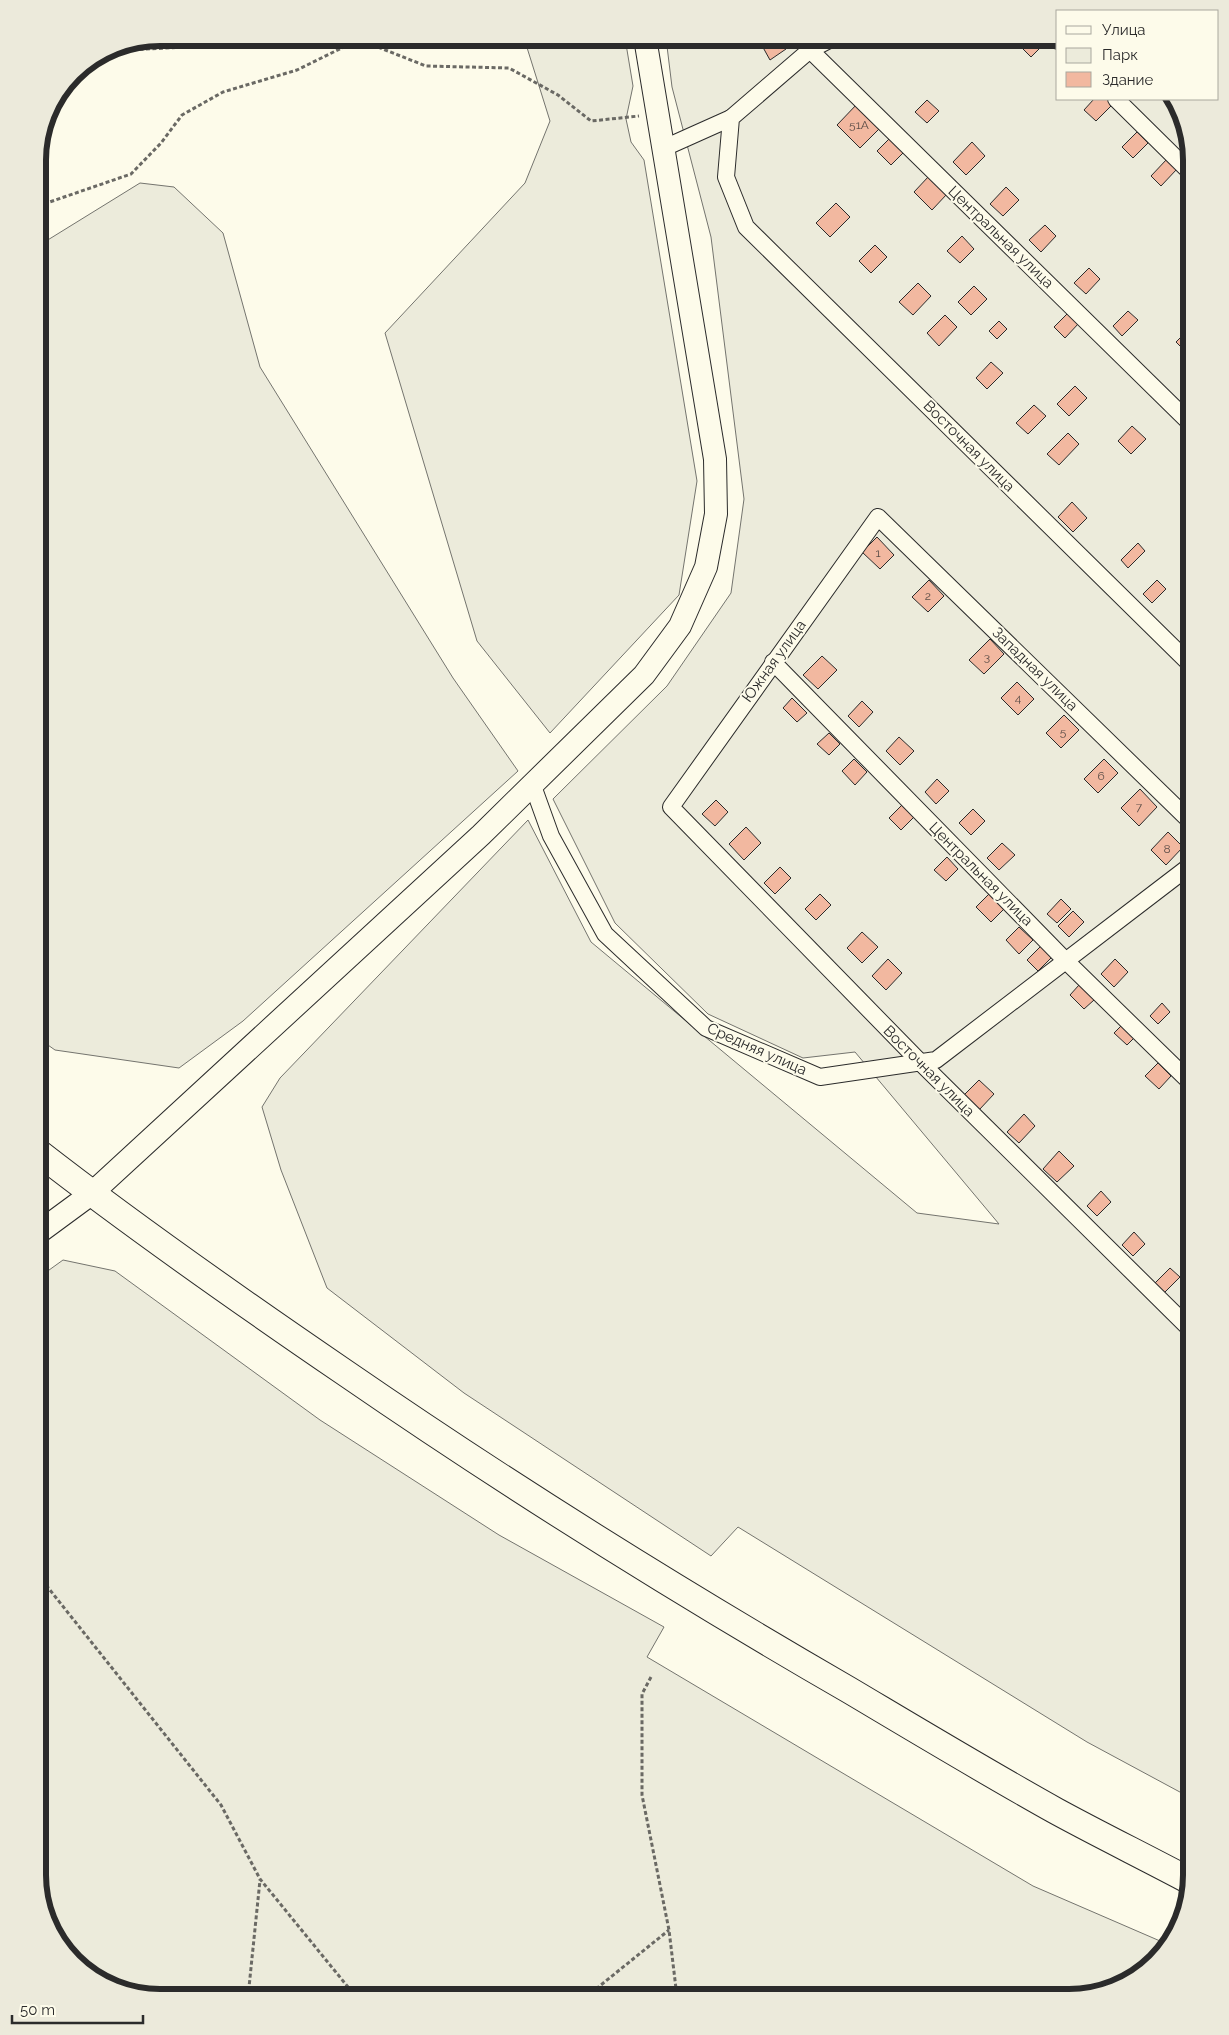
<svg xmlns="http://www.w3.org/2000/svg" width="1229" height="2035" font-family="Raleway,sans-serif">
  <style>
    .green { fill: #ecebdb; stroke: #74746e }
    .building { fill: #f2b8a0; stroke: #2b2b2b }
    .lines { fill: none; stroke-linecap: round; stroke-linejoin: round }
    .minor-casing { stroke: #2b2b2b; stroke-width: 18 }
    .secondary-casing { stroke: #2b2b2b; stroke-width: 24 }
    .trunk-casing { stroke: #2b2b2b; stroke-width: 28 }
    .path { stroke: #6a6964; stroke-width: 3; stroke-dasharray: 4 2.5; stroke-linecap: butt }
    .minor { stroke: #fdfbea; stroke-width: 16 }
    .secondary { stroke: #fdfbea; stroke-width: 22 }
    .trunk { stroke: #fdfbea; stroke-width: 26 }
    .labels { text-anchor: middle; stroke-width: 4; stroke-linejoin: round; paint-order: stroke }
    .number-label { font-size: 12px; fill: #5d4e48 }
    .street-label { font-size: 15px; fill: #2b2b2b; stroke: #fdfbea }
    .rim { fill: none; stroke: #2b2b2b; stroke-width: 6 }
  </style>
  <rect width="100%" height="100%" fill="#fdfbea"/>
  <g class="green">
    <path d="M 524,38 L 625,38 L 633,86 L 626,119 L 631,142 L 644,160 L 697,481 L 679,595 L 550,733 L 477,641 L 385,333 L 525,183 L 550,121 Z"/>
    <path d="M 666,38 L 1058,38 L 1058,99 L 1173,99 L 1179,106 L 1191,160 L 1191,1798 L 1087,1742 L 738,1527 L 711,1556 L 464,1393 L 327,1288 L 281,1170 L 262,1107 L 280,1078 L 528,820 L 591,942 L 917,1213 L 999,1224 L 855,1052 L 803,1058 L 708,1014 L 615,923 L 553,799 L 667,686 L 731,593 L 744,499 L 711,237 L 672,87 Z"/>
    <path d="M 140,183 L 174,187 L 223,233 L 260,367 L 453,678 L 518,771 L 243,1021 L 179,1068 L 55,1050 L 38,1038 L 38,246 Z"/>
    <path d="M 63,1260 L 115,1271 L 320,1420 L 499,1535 L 664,1627 L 647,1657 L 1033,1886 L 1167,1944 L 1123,1985 L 1069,1997 L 152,1997 L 92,1977 L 50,1929 L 38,1875 L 38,1278 Z"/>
  </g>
  <g class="building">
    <path d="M 767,38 L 779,38 L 786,49 L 770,60 L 760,42 Z"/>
    <path d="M 1030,38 L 1038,38 L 1044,44 L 1031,57 L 1021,47 Z"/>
    <path d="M 1094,99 L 1108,99 L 1113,104 L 1096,121 L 1084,110 Z"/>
    <path d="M 927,100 L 939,111 L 927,123 L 915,112 Z"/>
    <path d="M 858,103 L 882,126 L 860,148 L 837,125 Z"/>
    <path d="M 1137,132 L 1148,143 L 1133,158 L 1122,147 Z"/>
    <path d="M 890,138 L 904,152 L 891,165 L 877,151 Z"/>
    <path d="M 972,142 L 985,156 L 966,175 L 953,162 Z"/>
    <path d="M 1167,159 L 1177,169 L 1161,186 L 1151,176 Z"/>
    <path d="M 929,176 L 947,194 L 932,210 L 914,192 Z"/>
    <path d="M 1006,187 L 1019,200 L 1003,216 L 990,204 Z"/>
    <path d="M 836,203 L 850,217 L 830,237 L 816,223 Z"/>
    <path d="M 1045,225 L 1056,236 L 1041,252 L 1029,240 Z"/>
    <path d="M 962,236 L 974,249 L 960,263 L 947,251 Z"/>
    <path d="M 875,245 L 887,257 L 871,273 L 859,261 Z"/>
    <path d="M 1089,268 L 1100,279 L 1086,294 L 1074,283 Z"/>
    <path d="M 918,283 L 931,296 L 913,315 L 899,302 Z"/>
    <path d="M 974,286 L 987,299 L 971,315 L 958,302 Z"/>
    <path d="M 1128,311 L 1138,320 L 1122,336 L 1113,326 Z"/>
    <path d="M 1069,312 L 1079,323 L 1065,338 L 1054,327 Z"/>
    <path d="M 945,315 L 957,327 L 939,346 L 927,333 Z"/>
    <path d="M 999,321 L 1007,329 L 997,339 L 989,331 Z"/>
    <path d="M 1189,329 L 1191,331 L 1191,348 L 1187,353 L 1176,342 Z"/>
    <path d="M 991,362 L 1003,373 L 987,389 L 976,378 Z"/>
    <path d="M 1075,386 L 1087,398 L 1069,416 L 1057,404 Z"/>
    <path d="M 1034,405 L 1046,416 L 1028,434 L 1016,423 Z"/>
    <path d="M 1132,426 L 1146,439 L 1131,454 L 1118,441 Z"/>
    <path d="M 1068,433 L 1079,444 L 1059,465 L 1047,454 Z"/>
    <path d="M 1072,502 L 1087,518 L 1073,532 L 1058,517 Z"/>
    <path d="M 877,537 L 894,555 L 880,569 L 862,552 Z"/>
    <path d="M 1138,543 L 1145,551 L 1128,568 L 1121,560 Z"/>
    <path d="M 929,580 L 944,596 L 928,612 L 912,597 Z"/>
    <path d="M 1157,580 L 1166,589 L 1152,603 L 1143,594 Z"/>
    <path d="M 990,639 L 1004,654 L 984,674 L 969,660 Z"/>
    <path d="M 822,656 L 837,670 L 818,689 L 803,675 Z"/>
    <path d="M 1017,682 L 1034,699 L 1018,715 L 1001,698 Z"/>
    <path d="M 792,698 L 807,713 L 797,722 L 783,708 Z"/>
    <path d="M 862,701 L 873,712 L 859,727 L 848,716 Z"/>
    <path d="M 1064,715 L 1079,730 L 1061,748 L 1046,733 Z"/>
    <path d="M 829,733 L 840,744 L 829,755 L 817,744 Z"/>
    <path d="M 899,737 L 914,751 L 900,765 L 886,751 Z"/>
    <path d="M 854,759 L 867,772 L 855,785 L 842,771 Z"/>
    <path d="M 1104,759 L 1118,773 L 1098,793 L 1084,779 Z"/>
    <path d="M 937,779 L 949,791 L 936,804 L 925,792 Z"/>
    <path d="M 1140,789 L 1157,807 L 1139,826 L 1121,808 Z"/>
    <path d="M 716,800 L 728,812 L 715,826 L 702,814 Z"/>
    <path d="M 902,805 L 914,817 L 901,830 L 889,818 Z"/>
    <path d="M 973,809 L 985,821 L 971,835 L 959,823 Z"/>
    <path d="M 746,827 L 761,843 L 744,860 L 729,844 Z"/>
    <path d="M 1168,832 L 1183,847 L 1166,865 L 1151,850 Z"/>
    <path d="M 1002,843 L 1015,855 L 999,870 L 987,858 Z"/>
    <path d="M 947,857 L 958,869 L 946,881 L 934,870 Z"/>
    <path d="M 780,867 L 791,878 L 775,894 L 764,883 Z"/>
    <path d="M 820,894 L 831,905 L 816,920 L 805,909 Z"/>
    <path d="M 989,894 L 1004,909 L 991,922 L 976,907 Z"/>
    <path d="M 1061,899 L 1071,909 L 1057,923 L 1047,914 Z"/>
    <path d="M 1073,911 L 1084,922 L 1069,937 L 1058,926 Z"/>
    <path d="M 1019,927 L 1033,940 L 1019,954 L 1006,940 Z"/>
    <path d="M 862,932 L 878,947 L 862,963 L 847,948 Z"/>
    <path d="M 1041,946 L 1052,957 L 1038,971 L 1027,960 Z"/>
    <path d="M 888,959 L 902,973 L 886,990 L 872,976 Z"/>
    <path d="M 1115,959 L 1128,972 L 1114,987 L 1101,974 Z"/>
    <path d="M 1079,985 L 1094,1000 L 1084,1009 L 1070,995 Z"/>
    <path d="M 1162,1003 L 1170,1012 L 1158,1024 L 1150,1016 Z"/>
    <path d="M 1122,1025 L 1134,1038 L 1127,1045 L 1114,1033 Z"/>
    <path d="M 1191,1036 L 1191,1058 L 1181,1047 Z"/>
    <path d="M 1158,1063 L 1171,1076 L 1159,1089 L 1145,1076 Z"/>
    <path d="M 979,1080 L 994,1094 L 979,1110 L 964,1095 Z"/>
    <path d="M 1191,1111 L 1191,1125 L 1185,1118 Z"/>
    <path d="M 1024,1114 L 1035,1126 L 1019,1143 L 1007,1132 Z"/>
    <path d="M 1059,1151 L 1074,1166 L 1057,1182 L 1043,1169 Z"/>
    <path d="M 1101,1191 L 1111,1202 L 1097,1216 L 1087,1206 Z"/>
    <path d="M 1134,1232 L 1145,1244 L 1133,1256 L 1122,1245 Z"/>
    <path d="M 1170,1268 L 1180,1277 L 1164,1293 L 1155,1283 Z"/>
  </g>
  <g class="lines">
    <defs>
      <g id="minor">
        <path d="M 833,38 L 810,50 L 731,118 L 726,177 L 746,227 L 1191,665"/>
        <path d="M 1054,38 L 1058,41"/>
        <path d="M 810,50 L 1191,424"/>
        <path d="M 1116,99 L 1191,173"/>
        <path d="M 664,148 L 731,118"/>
        <path d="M 773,662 L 1066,961 L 1191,1083"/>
        <path d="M 533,786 L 551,836 L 605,934 L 706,1028 L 820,1077 L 936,1060 L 1191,865"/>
        <path d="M 1191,1330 L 921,1063 L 671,807 L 878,517 L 1191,822"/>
      </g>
      <path id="secondary" d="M 38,1233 L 91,1194 L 481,835 L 644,675 L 680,626 L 706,567 L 716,514 L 715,459 L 645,38"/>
      <path id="trunk" d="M 38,1152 C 137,1229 240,1301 344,1372 C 508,1485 676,1590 849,1690 C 918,1731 986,1772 1056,1811 C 1100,1835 1145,1857 1190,1881"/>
    </defs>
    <use href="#minor" class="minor-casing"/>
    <use href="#secondary" class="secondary-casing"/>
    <use href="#trunk" class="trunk-casing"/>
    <g class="path">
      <path d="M 360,40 L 426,66 L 509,68 L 558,95 L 591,121 L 639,116"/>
      <path d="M 107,51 L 206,46 L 219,38"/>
      <path d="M 38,206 L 131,174 L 161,143 L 182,115 L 223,92 L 297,70 L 362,38"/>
      <path d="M 38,1575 L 221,1805 L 260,1879 L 348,1987 L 354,1997"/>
      <path d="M 651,1677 L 642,1694 L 642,1795 L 669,1930 L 677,1997"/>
      <path d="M 349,1988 L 379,1997"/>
      <path d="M 248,1997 L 260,1880"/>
      <path d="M 586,1997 L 669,1930"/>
    </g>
    <use href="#minor" class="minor"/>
    <use href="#secondary" class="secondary"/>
    <use href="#trunk" class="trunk"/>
  </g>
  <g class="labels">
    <g class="number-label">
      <text x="859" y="129">51А</text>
      <text x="878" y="557">1</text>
      <text x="928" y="600">2</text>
      <text x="987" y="661">3</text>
      <text x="1018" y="702">4</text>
      <text x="1063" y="736">5</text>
      <text x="1101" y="780">6</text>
      <text x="1139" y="811">7</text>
      <text x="1167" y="853">8</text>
    </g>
    <g class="street-label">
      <text transform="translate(1001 237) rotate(44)" y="5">Центральная улица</text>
      <text transform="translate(969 446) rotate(45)" y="5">Восточная улица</text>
      <text transform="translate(774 661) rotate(-54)" y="5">Южная улица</text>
      <text transform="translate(1035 669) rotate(44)" y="5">Западная улица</text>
      <text transform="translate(981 874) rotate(45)" y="5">Центральная улица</text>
      <text transform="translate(757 1049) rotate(24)" y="5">Средняя улица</text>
      <text transform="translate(929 1071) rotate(45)" y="5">Восточная улица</text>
    </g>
  </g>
  <path d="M0 0H1229V2035H0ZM160 46H1069A114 114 0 0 1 1183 160V1875A114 114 0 0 1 1069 1989H160A114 114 0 0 1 46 1875V160A114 114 0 0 1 160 46Z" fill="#eceadb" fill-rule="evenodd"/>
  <path class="rim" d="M160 46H1069A114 114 0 0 1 1183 160V1875A114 114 0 0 1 1069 1989H160A114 114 0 0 1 46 1875V160A114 114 0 0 1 160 46Z"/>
  <rect x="1056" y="10" width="162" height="90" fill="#fdfbea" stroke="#a9a89e"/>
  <rect x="1066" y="26" width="25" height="8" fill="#fdfbea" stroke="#a9a89e"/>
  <text x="1102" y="35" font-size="15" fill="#2b2b2b">Улица</text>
  <rect x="1066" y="48" width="25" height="15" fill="#ecebdb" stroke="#a9a89e"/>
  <text x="1102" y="60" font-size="15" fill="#2b2b2b">Парк</text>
  <rect x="1066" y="72" width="25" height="15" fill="#f2b8a0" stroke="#a9a89e"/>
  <text x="1102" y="85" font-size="15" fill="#2b2b2b">Здание</text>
  <path d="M12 2015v8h131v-8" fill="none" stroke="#2b2b2b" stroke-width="2.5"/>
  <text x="20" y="2015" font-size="15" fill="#2b2b2b" stroke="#fdfbea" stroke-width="4" paint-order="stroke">50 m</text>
</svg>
